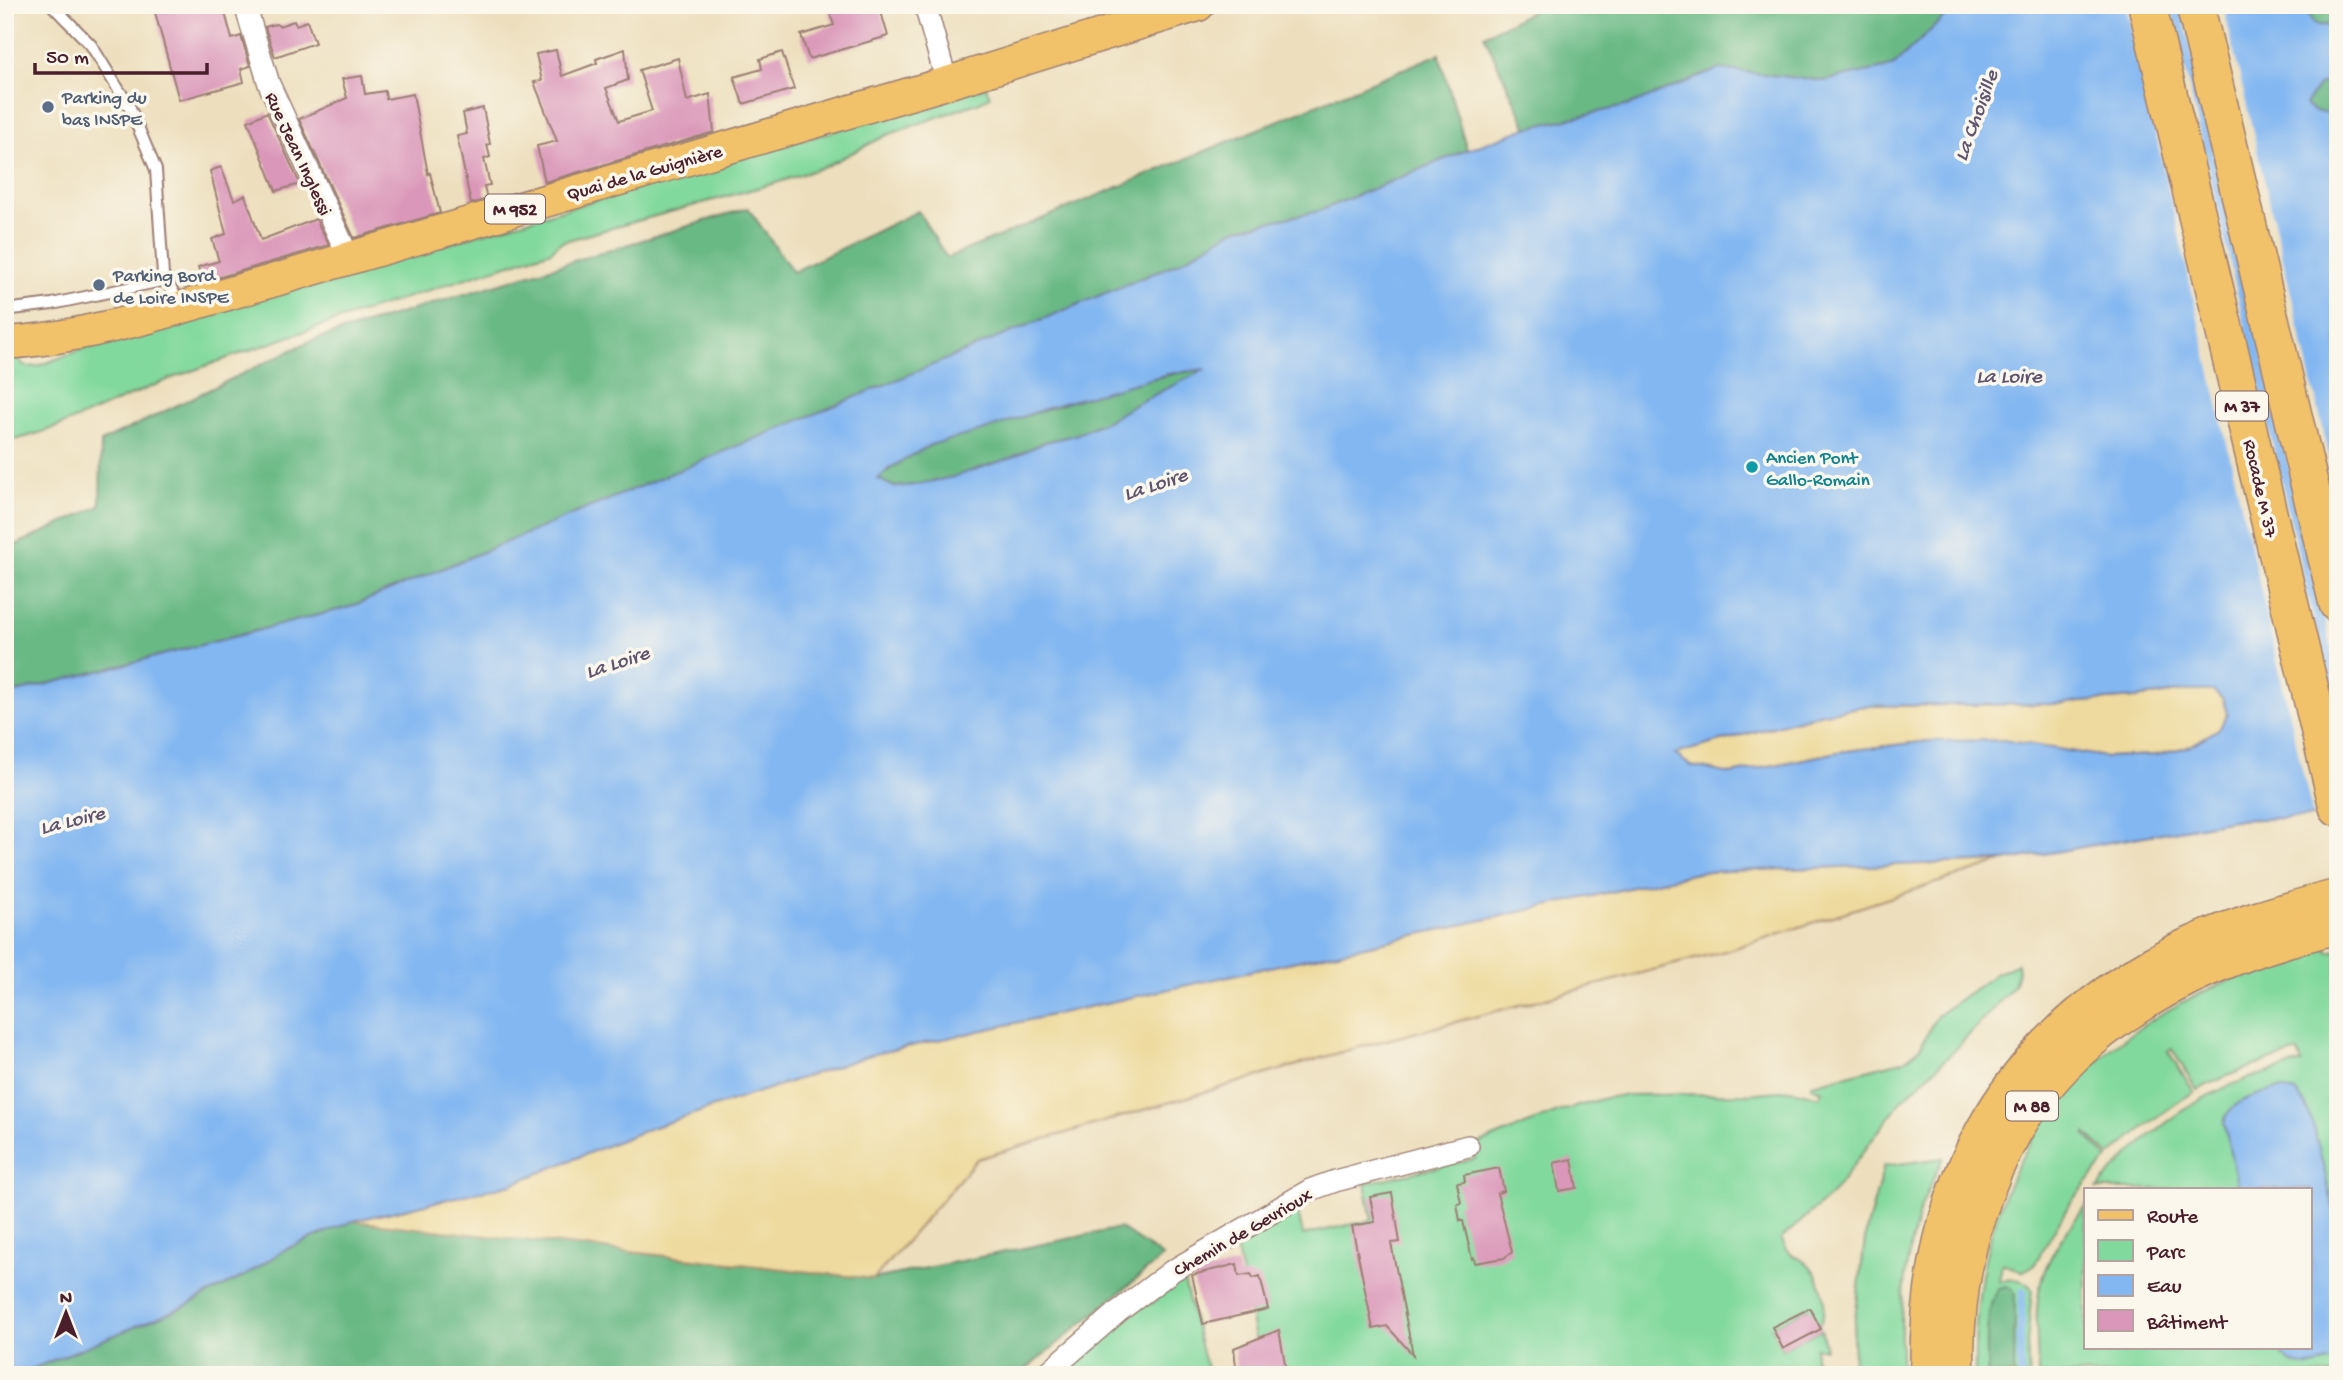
<svg xmlns="http://www.w3.org/2000/svg" width="2343" height="1380" font-family="'Gochi Hand',sans-serif">
  <style>
    .green { fill: #82d99d; stroke: #667c64; stroke-width: 2 }
    .forest { fill: #69b984; stroke: #5a6c58; stroke-width: 2 }
    .sand { fill: #eeda9e; stroke: #9c7c64; stroke-width: 2 }
    .water { fill: #83b7f1; stroke: #666b8e; stroke-width: 2; fill-rule: evenodd }
    .pier { fill: #eddfbd }
    .lines { fill: none; stroke-linecap: round; stroke-linejoin: round }
    .stream { stroke: #83b7f1; stroke-width: 7 }
    .building { fill: #da97b9 }
    .lane-casing { stroke: #9c7f74; stroke-width: 14 }
    .street-casing { stroke: #9c7f74; stroke-width: 24 }
    .primary-casing { stroke: #9c7f74; stroke-width: 35 }
    .highway-casing { stroke: #9c7f74; stroke-width: 40 }
    .lane { stroke: #fff; stroke-width: 10 }
    .street { stroke: #fff; stroke-width: 21 }
    .primary { stroke: #f2c26a; stroke-width: 32 }
    .highway { stroke: #f2c26a; stroke-width: 37 }
    .service-dot { fill: #5c6f8a; stroke: #fbf7ec; stroke-width: 2.5 }
    .culture-dot { fill: #0f9aa8; stroke: #fbf7ec; stroke-width: 2.5 }
    .labels { text-anchor: middle; stroke-width: 7; stroke-linejoin: round; paint-order: stroke }
    .shield { fill: #fbf7ec; stroke: #7f6065; stroke-width: 2 }
    .shield-label { font-size: 18px; font-weight: bold; fill: #4a1f2b }
    .service-label { font-size: 19px; fill: #4e5e75; stroke: #fbf7ec; text-anchor: start }
    .street-label { font-size: 19px; fill: #4a1f2b; stroke: #fbf7ec }
    .culture-label { font-size: 19px; fill: #0d838f; stroke: #fbf7ec; text-anchor: start }
    .water-label { font-size: 21px; font-style: italic; fill: #5e5470; stroke: #fbf7ec }
  </style>
  <rect width="100%" height="100%" fill="#fbf7ec"/>
  <filter id="ink" filterUnits="userSpaceOnUse"><feTurbulence type="fractalNoise" baseFrequency=".0143" numOctaves="2"/><feDisplacementMap in="SourceGraphic" scale="14" xChannelSelector="R" yChannelSelector="G"/><feConvolveMatrix kernelMatrix="1 2 1 2 8 2 1 2 1" color-interpolation-filters="sRGB"/></filter>
  <filter id="wash" filterUnits="userSpaceOnUse"><feTurbulence type="fractalNoise" baseFrequency=".00686" numOctaves="4" result="noise"/><feDisplacementMap in="SourceGraphic" scale="28" xChannelSelector="R" yChannelSelector="G"/><feGaussianBlur stdDeviation="1.57" result="paint"/><feColorMatrix in="noise" values="0 0 0 0 0 0 0 0 0 0 0 0 0 0 0 0 0 1.4 0 .05"/><feComposite in="paint" operator="in"/></filter>
  <g filter="url(#wash)">
    <rect width="100%" height="100%" fill="#eddfbd"/>
    <g class="green">
      <path d="M 986,87 L 990,96 L 980,102 L 887,135 L 826,166 L 779,182 L 561,242 L 551,251 C 428,290 305,330 183,374 C 125,395 65,430 5,442 L 5,357 L 16,357 L 26,367 L 38,366 L 83,349 Z"/>
      <path d="M 2325,946 L 2328,952 L 2338,950 L 2338,1099 L 2328,1102 L 2329,1106 L 2338,1103 L 2338,1375 L 2038,1375 C 2038,1342 2032,1302 2045,1270 C 2054,1247 2071,1225 2086,1205 L 2086,1347 L 2310,1347 L 2310,1189 L 2097,1189 C 2128,1153 2163,1121 2204,1098 C 2234,1081 2269,1072 2302,1063 L 2298,1052 C 2262,1063 2230,1073 2197,1090 L 2172,1049 L 2168,1051 L 2194,1092 C 2163,1111 2137,1132 2110,1156 L 2086,1133 L 2085,1135 L 2108,1158 L 2070,1203 L 2034,1265 L 2022,1272 L 2002,1263 L 1999,1281 C 2013,1279 2023,1277 2032,1289 L 2027,1344 L 2029,1375 L 2014,1375 L 2015,1294 L 1987,1357 L 1988,1375 L 1975,1375 C 1971,1218 2032,1086 2172,1008 C 2220,981 2273,965 2325,946 Z"/>
      <path d="M 2017,964 L 2018,972 L 2014,986 L 1954,1051 L 1901,1101 L 1832,1194 L 1781,1239 C 1784,1243 1787,1250 1791,1254 C 1797,1259 1804,1259 1810,1266 C 1822,1280 1830,1309 1819,1325 L 1809,1308 L 1772,1327 L 1783,1349 L 1821,1329 L 1826,1348 L 1815,1348 L 1815,1375 L 1249,1375 L 1262,1373 L 1236,1246 L 1297,1208 L 1303,1235 L 1372,1220 L 1365,1183 L 1475,1159 L 1473,1146 L 1558,1112 L 1605,1098 L 1625,1095 L 1744,1094 L 1793,1090 L 1820,1097 L 1822,1091 L 1812,1087 L 1812,1084 L 1902,1061 C 1926,1050 1923,1036 1937,1016 L 1995,974 Z"/>
      <path d="M 1943,1158 C 1935,1176 1925,1194 1919,1213 C 1903,1266 1898,1320 1902,1375 L 1854,1375 L 1853,1334 L 1866,1232 L 1884,1166 Z"/>
      <path d="M 1183,1277 L 1203,1357 L 1210,1375 L 1057,1375 L 1135,1311 L 1152,1303 Z"/>
    </g>
    <g class="forest">
      <path d="M 1545,5 L 1953,5 L 1950,12 L 1893,66 L 1824,81 L 1719,69 L 1630,105 L 1527,128 L 1484,35 Z"/>
      <path d="M 2306,5 L 2338,5 L 2338,24 C 2317,27 2310,28 2306,5 Z"/>
      <path d="M 1439,54 L 1467,150 L 1319,211 L 1235,229 L 1178,263 L 350,607 L 5,695 L 5,550 L 100,506 L 101,442 L 310,341 L 748,208 L 793,272 L 918,211 L 947,258 Z"/>
      <path d="M 2338,78 L 2338,113 C 2326,113 2313,114 2305,105 L 2318,85 Z"/>
      <path d="M 1209,368 L 1130,407 L 1113,418 L 1075,435 L 1045,442 L 1013,457 L 953,477 L 915,485 L 894,487 L 877,479 C 893,466 912,453 931,445 C 953,437 976,433 998,425 C 1067,402 1137,378 1209,368 Z"/>
      <path d="M 353,1221 L 874,1279 L 1120,1228 L 1163,1257 L 1019,1375 L 17,1375 L 185,1306 L 246,1275 L 286,1249 Z"/>
      <path d="M 2006,1286 L 2012,1289 L 2015,1294 L 2014,1375 L 1988,1375 C 1986,1351 1985,1308 1998,1288 Z"/>
    </g>
    <g class="sand">
      <path d="M 2187,691 L 2213,691 L 2223,699 L 2227,714 L 2220,728 L 2190,746 L 2157,755 L 2106,757 L 2003,741 L 1928,741 L 1838,752 L 1731,774 L 1691,766 L 1674,754 L 1823,713 L 1865,706 L 2055,704 L 2135,698 Z"/>
      <path d="M 2004,861 L 1725,951 L 1345,1051 L 977,1159 L 874,1279 L 353,1221 L 512,1184 L 648,1129 L 870,1055 L 1701,872 Z"/>
    </g>
    <g class="water">
      <path d="M 1953,5 L 2306,5 C 2310,28 2317,27 2338,24 L 2338,78 L 2318,85 L 2305,105 C 2313,114 2326,113 2338,113 L 2338,816 L 2234,820 L 2004,861 L 1701,872 L 870,1055 L 648,1129 L 512,1184 L 353,1221 L 286,1249 L 246,1275 L 185,1306 L 17,1375 L 5,1375 L 5,695 L 350,607 L 1178,263 L 1235,229 L 1319,211 L 1467,150 L 1527,128 L 1630,105 L 1719,69 L 1824,81 L 1893,66 L 1950,12 ZM 1206,369 L 1130,407 L 1113,418 L 1075,435 L 1045,442 L 1013,457 L 953,477 L 915,485 L 894,487 L 878,479 L 890,468 L 930,445 L 982,431 L 1053,406 L 1168,374 ZM 2187,691 L 2213,691 L 2223,699 L 2227,714 L 2220,728 L 2190,746 L 2157,755 L 2106,757 L 2003,740 L 1928,741 L 1838,752 L 1731,774 L 1691,766 L 1675,754 L 1823,713 L 1865,706 L 2055,704 L 2135,698 Z"/>
      <path d="M 2279,1089 L 2295,1092 L 2306,1105 L 2314,1128 L 2338,1226 L 2338,1359 C 2313,1367 2292,1374 2277,1347 L 2310,1347 L 2310,1189 L 2238,1189 L 2224,1123 C 2228,1100 2260,1094 2279,1089 Z"/>
    </g>
    <g class="pier">
      <path d="M 2126,5 L 2170,5 L 2338,725 L 2338,820 L 2314,821 Z"/>
      <path d="M 2181,5 L 2223,5 L 2338,493 L 2338,676 Z"/>
    </g>
    <g class="lines">
      <path class="stream" d="M 2021,1375 L 2020,1337 L 2023,1291"/>
    </g>
    <g id="blocks">
      <g class="building">
        <path d="M 153,5 L 223,5 L 232,39 L 241,36 L 250,66 L 241,69 L 244,82 L 179,100 Z"/>
        <path d="M 827,5 L 879,5 L 888,36 L 809,59 L 801,35 L 834,25 Z"/>
        <path d="M 294,21 L 296,25 L 307,21 L 315,43 L 275,57 L 265,27 L 276,24 L 279,26 Z"/>
        <path d="M 625,49 L 628,80 L 606,88 L 619,121 L 652,111 L 639,70 L 678,58 L 687,101 L 710,94 L 714,132 L 545,182 L 537,146 L 557,141 L 534,82 L 542,81 L 536,54 L 556,50 L 562,76 L 597,63 L 596,59 Z"/>
        <path d="M 782,52 L 794,89 L 743,104 L 734,77 L 762,69 L 760,59 Z"/>
        <path d="M 362,76 L 365,94 L 385,91 L 386,99 L 413,94 L 428,174 L 430,173 L 440,213 L 354,238 L 299,119 L 347,98 L 342,79 Z"/>
        <path d="M 483,108 L 490,144 L 487,145 L 490,157 L 484,159 L 490,185 L 484,186 L 487,199 L 471,204 L 457,136 L 467,134 L 463,113 Z"/>
        <path d="M 267,112 L 300,184 L 276,191 L 248,121 Z"/>
        <path d="M 221,167 L 234,200 L 245,195 L 261,240 L 316,219 L 329,245 L 203,282 L 198,267 L 219,261 L 212,239 L 226,234 L 210,171 Z"/>
        <path d="M 1572,1159 L 1577,1188 L 1559,1191 L 1554,1163 Z"/>
        <path d="M 1499,1168 L 1504,1191 L 1497,1193 L 1512,1252 L 1504,1258 L 1475,1263 L 1474,1258 L 1472,1259 L 1463,1221 L 1460,1221 L 1457,1204 L 1461,1203 L 1457,1183 L 1465,1182 L 1464,1175 Z"/>
        <path d="M 1392,1193 L 1400,1242 L 1391,1243 L 1413,1355 L 1387,1326 L 1373,1329 L 1352,1226 L 1375,1222 L 1370,1197 Z"/>
        <path d="M 1237,1264 L 1239,1276 L 1251,1274 L 1253,1278 L 1260,1276 L 1268,1309 L 1203,1324 L 1192,1275 Z"/>
        <path d="M 1810,1308 L 1821,1329 L 1783,1349 L 1772,1327 Z"/>
        <path d="M 1279,1330 L 1286,1369 L 1237,1375 L 1234,1348 Z"/>
      </g>
    </g>
  </g>
  <g filter="url(#ink)">
    <use href="#blocks" fill-opacity="0" stroke="#9c7f74" stroke-width="2"/>
    <g class="lines">
      <defs>
        <g id="lane">
          <path d="M 52,5 L 91,45 L 130,108 L 156,170 L 163,275 L 181,305"/>
          <path d="M 5,310 L 52,304 L 166,280"/>
        </g>
        <g id="street">
          <path d="M 245,5 L 269,84 L 349,258"/>
          <path d="M 925,5 L 947,83"/>
          <path d="M 1045,1375 L 1119,1311 L 1172,1271 L 1310,1190 L 1335,1181 L 1468,1146"/>
        </g>
        <path id="primary" d="M 5,343 C 54,340 102,329 149,317 L 947,83 L 1198,5"/>
        <g id="highway">
          <path d="M 2147,5 L 2338,807"/>
          <path d="M 2195,5 L 2338,604"/>
          <path d="M 1929,1375 C 1926,1190 2002,1045 2168,957 C 2221,929 2280,913 2338,898"/>
          <path d="M 1956,1375 C 1951,1254 1992,1125 2085,1044 C 2156,982 2247,946 2338,925"/>
        </g>
      </defs>
      <use href="#lane" class="lane-casing"/>
      <use href="#street" class="street-casing"/>
      <use href="#primary" class="primary-casing"/>
      <use href="#highway" class="highway-casing"/>
      <use href="#lane" class="lane"/>
      <use href="#street" class="street"/>
      <use href="#primary" class="primary"/>
      <use href="#highway" class="highway"/>
    </g>
  </g>
  <g class="service-dot">
    <circle cx="48" cy="107" r="7"/>
    <circle cx="99" cy="285" r="7"/>
  </g>
  <circle class="culture-dot" cx="1752" cy="467" r="7"/>
  <g class="labels">
    <g class="shield">
      <rect x="485" y="194.5" width="60" height="29" rx="5"/>
      <rect x="2216" y="391.5" width="52" height="29" rx="5"/>
      <rect x="2006" y="1091.5" width="52" height="29" rx="5"/>
    </g>
    <g class="shield-label">
      <text x="515" y="215">M 952</text>
      <text x="2242" y="412">M 37</text>
      <text x="2032" y="1112">M 88</text>
    </g>
    <g class="service-label">
      <text x="62" y="103">Parking du<tspan x="62" dy="22">bas INSPE</tspan></text>
      <text x="113" y="281">Parking Bord<tspan x="113" dy="22">de Loire INSPE</tspan></text>
    </g>
    <g class="street-label">
      <text transform="translate(300 153) rotate(65)" y="7">Rue Jean Inglessi</text>
      <text transform="translate(644 171) rotate(-16)" y="7">Quai de la Guignière</text>
      <text transform="translate(2262 488) rotate(77)" y="7">Rocade M 37</text>
      <text transform="translate(1242 1231) rotate(-30)" y="7">Chemin de Gevrioux</text>
    </g>
    <g class="culture-label">
      <text x="1766" y="463">Ancien Pont<tspan x="1766" dy="22">Gallo-Romain</tspan></text>
    </g>
    <g class="water-label">
      <text transform="translate(1975 115) rotate(-70)" y="7">La Choisille</text>
      <text x="2009" y="382">La Loire</text>
      <text transform="translate(1155 483) rotate(-18)" y="7">La Loire</text>
      <text transform="translate(617 661) rotate(-18)" y="7">La Loire</text>
      <text transform="translate(72 819) rotate(-14)" y="7">La Loire</text>
    </g>
  </g>
  <rect width="2343" height="1380" fill="none" stroke="#fbf7ec" stroke-width="28"/>
  <rect x="2084" y="1188" width="228" height="161" fill="#fbf7ec" stroke="#b4a19f" stroke-width="2"/>
  <rect x="2098" y="1210" width="35" height="10" fill="#f2c26a" stroke="#b4a19f" stroke-width="2"/>
  <text x="2147" y="1222" font-size="21" fill="#4a1f2b">Route</text>
  <rect x="2098" y="1240" width="35" height="21" fill="#82d99d" stroke="#b4a19f" stroke-width="2"/>
  <text x="2147" y="1258" font-size="21" fill="#4a1f2b">Parc</text>
  <rect x="2098" y="1275" width="35" height="21" fill="#83b7f1" stroke="#b4a19f" stroke-width="2"/>
  <text x="2147" y="1292" font-size="21" fill="#4a1f2b">Eau</text>
  <rect x="2098" y="1310" width="35" height="21" fill="#da97b9" stroke="#b4a19f" stroke-width="2"/>
  <text x="2147" y="1328" font-size="21" fill="#4a1f2b">Bâtiment</text>
  <g transform="translate(66 1313)" stroke="#fbf7ec" stroke-width="5" paint-order="stroke">
  <path d="M0-5L12 26L0 18L-12 26Z" fill="#4a1f2b"/>
  <text y="-10" font-size="19" font-weight="bold" text-anchor="middle" fill="#4a1f2b">N</text>
  </g>
  <path d="M35 63v10h172v-10" fill="none" stroke="#4a1f2b" stroke-width="3.5"/>
  <text x="46" y="63" font-size="21" fill="#4a1f2b" stroke="#fbf7ec" stroke-width="5" paint-order="stroke">50 m</text>
</svg>
